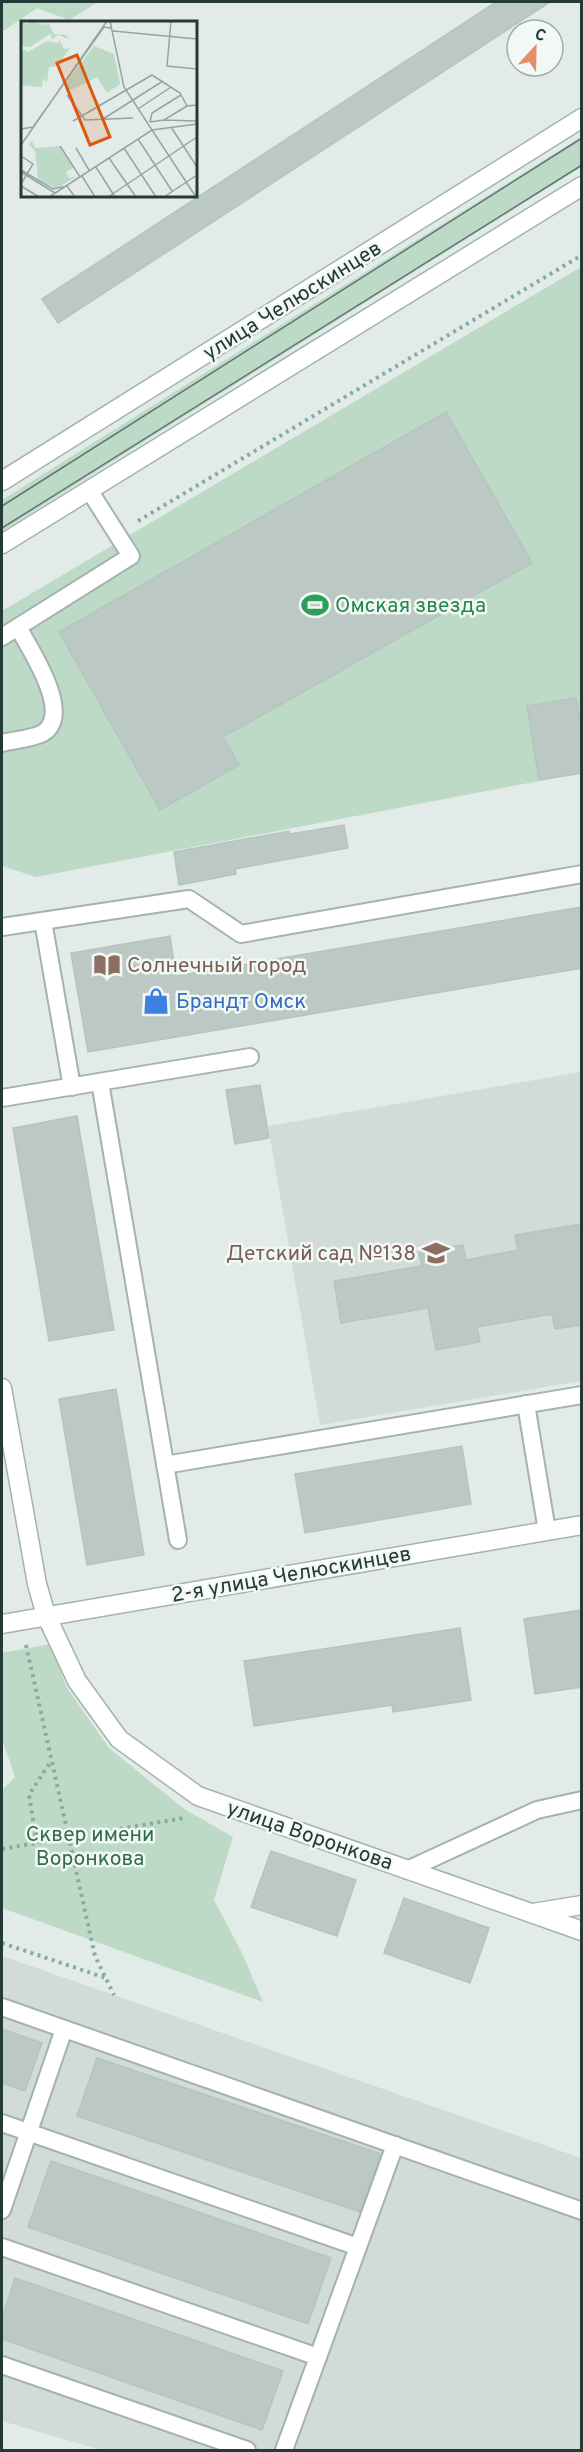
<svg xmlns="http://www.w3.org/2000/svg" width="583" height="2452" font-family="Overpass,sans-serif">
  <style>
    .built { fill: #d1dbd7 }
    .green { fill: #bddac7 }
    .building { fill: #bbc8c4; stroke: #b5c4bf; stroke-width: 1.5 }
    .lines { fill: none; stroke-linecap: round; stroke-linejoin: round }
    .lane-casing { stroke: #a5b2af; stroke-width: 20 }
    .street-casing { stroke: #a5b2af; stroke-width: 21 }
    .secondary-casing { stroke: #a2b5b0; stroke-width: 21 }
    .path { stroke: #86aba2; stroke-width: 4; stroke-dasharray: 3 4.5; stroke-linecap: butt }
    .lane { stroke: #fff; stroke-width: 16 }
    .street { stroke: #fff; stroke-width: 18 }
    .secondary { stroke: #fff; stroke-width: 18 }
    .tram { stroke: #5f7671; stroke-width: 1.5 }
    .labels { text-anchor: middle; stroke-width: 5; stroke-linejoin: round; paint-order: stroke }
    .street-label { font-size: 21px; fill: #243a36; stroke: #f2f8f5 }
    .leisure-label { font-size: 21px; fill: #27864d; stroke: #f2f8f5; text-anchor: start }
    .education-label { font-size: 21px; fill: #785e54; stroke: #f2f8f5; text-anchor: start }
    .shop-label { font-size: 21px; fill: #366cbe; stroke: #f2f8f5; text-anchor: start }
    .park-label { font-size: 21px; fill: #326d4d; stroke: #f2f8f5 }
    .inset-road { fill: none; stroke: #96a4a1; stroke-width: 1.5 }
    .view { fill: #de570e; fill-opacity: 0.15; stroke: #de570e; stroke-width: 3 }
    .inset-edge { fill: none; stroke: #243a36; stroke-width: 3 }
  </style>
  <rect width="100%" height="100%" fill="#e2ebe8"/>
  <g class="built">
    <path d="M 581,1072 L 581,1381 L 320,1425 L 268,1126 Z"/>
    <path d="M 2,1956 L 581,2158 L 581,2450 L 101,2450 L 2,2421 Z"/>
  </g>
  <g class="green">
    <path d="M 2,2 L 98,2 L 69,20 L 37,8 L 2,32 Z"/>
    <path d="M 581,137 L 581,167 L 2,531 L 2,500 Z"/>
    <path d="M 581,267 L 581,773 L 36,877 L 2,866 L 2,611 Z"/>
    <path d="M 50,1644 L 67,1688 L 109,1748 L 184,1809 L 233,1837 L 214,1900 L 242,1953 L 263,2002 L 2,1908 L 2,1790 L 15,1777 L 2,1739 L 2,1653 Z"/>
  </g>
  <g class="building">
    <path d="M 496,2 L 550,2 L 58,323 L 42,299 Z"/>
    <path d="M 446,412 L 532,563 L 223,737 L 239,765 L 160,810 L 59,632 Z"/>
    <path d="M 576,698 L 582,729 L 582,773 L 539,780 L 527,706 Z"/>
    <path d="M 344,825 L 348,848 L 235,869 L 236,874 L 179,885 L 174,852 L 289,831 L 290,834 Z"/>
    <path d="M 582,907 L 582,968 L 88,1052 L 71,953 L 170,936 L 176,976 Z"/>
    <path d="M 260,1085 L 269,1138 L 235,1144 L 226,1090 Z"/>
    <path d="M 77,1116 L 114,1330 L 49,1341 L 13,1128 Z"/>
    <path d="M 582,1224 L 582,1325 L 555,1329 L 552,1314 L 477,1327 L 480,1342 L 436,1350 L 428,1308 L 341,1323 L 334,1281 L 422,1266 L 419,1252 L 463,1245 L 466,1260 L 518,1250 L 515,1235 Z"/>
    <path d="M 116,1389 L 144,1555 L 87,1565 L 59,1399 Z"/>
    <path d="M 462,1446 L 471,1504 L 305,1533 L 295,1474 Z"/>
    <path d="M 582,1610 L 582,1687 L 535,1694 L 524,1619 Z"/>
    <path d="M 460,1628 L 471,1700 L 393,1712 L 392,1705 L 254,1726 L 244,1661 Z"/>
    <path d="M 271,1851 L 356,1880 L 337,1936 L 251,1907 Z"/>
    <path d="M 404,1898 L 489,1928 L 470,1983 L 384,1953 Z"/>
    <path d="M 2,2029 L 42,2043 L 25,2091 L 2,2083 Z"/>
    <path d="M 97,2058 L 381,2154 L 360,2212 L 77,2116 Z"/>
    <path d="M 51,2161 L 331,2258 L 308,2324 L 28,2227 Z"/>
    <path d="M 15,2278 L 283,2371 L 262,2430 L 2,2339 L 2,2318 Z"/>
  </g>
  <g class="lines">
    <defs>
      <g id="lane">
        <path d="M 2,637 L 131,556 L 89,490"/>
        <path d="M 2,743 C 14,740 32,739 43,733 C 74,714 29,648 18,627"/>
        <path d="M 43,921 L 72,1087"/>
        <path d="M 2,927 L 189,899 L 241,934 L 582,874"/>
        <path d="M 100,1082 L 178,1540"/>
        <path d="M 2,1098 L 250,1057"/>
        <path d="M 526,1404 L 547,1531"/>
        <path d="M 165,1465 L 582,1395"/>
        <path d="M 407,1870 L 537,1810 L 582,1800"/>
        <path d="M 2,2007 L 582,2211"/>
        <path d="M 2,2123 L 358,2247 L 318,2357"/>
        <path d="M 2,2210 L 64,2029"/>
        <path d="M 2,2247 L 318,2357 L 284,2450"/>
        <path d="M 358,2247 L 395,2145"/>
        <path d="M 2,2365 L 247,2450"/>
      </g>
      <g id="street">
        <path d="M 2,1388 L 37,1584 L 46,1615 L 77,1681 L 119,1739 L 198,1796 L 582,1931"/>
        <path d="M 2,1624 L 582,1525"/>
        <path d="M 533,1913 L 582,1905"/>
      </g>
      <g id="secondary">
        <path d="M 2,481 L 582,118"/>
        <path d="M 2,544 L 582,186"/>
      </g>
    </defs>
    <use href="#lane" class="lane-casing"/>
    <use href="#street" class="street-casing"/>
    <use href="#secondary" class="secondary-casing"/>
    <g class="path">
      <path d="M 138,521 L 582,255"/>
      <path d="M 26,1645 L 95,1956 L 114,1995"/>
      <path d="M 37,1843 L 29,1795 L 51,1761"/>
      <path d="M 2,1849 L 184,1818"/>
      <path d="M 2,1943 L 106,1978"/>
    </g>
    <use href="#lane" class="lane"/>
    <use href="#street" class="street"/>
    <use href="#secondary" class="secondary"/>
    <g class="tram">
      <path d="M 2,506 L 582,138"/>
      <path d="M 2,528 L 582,165"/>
    </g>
  </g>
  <defs>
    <symbol id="stadium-bare" viewBox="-9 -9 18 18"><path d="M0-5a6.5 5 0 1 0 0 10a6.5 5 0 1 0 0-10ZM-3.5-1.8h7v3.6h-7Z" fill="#2e9e5b" stroke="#f2f8f5" stroke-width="2.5" paint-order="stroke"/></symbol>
    <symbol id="library-bare" viewBox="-9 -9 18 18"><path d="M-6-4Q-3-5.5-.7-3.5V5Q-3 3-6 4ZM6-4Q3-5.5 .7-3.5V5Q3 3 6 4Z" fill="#8d6e63" stroke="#f2f8f5" stroke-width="2.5" paint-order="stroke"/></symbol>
    <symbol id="shop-bare" viewBox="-9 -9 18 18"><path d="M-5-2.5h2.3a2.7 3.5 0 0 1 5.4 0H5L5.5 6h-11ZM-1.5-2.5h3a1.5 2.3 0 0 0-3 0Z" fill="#3f7fe0" stroke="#f2f8f5" stroke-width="2.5" paint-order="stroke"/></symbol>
    <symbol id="school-bare" viewBox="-9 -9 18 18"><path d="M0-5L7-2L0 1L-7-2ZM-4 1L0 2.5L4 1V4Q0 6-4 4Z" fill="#8d6e63" stroke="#f2f8f5" stroke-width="2.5" paint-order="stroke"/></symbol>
  </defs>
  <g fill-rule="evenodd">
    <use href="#stadium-bare" x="296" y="586" width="38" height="38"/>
    <use href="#library-bare" x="88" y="946" width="38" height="38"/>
    <use href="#shop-bare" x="137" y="982" width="38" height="38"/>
    <use href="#school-bare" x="417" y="1234" width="38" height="38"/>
  </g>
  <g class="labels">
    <g class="street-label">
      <text transform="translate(292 300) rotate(-32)" y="7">улица Челюскинцев</text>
      <text transform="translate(291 1574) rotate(-10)" y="7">2-я улица Челюскинцев</text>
      <text transform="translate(310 1835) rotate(19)" y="7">улица Воронкова</text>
    </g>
    <g class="leisure-label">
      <text x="335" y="612">Омская звезда</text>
    </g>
    <g class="education-label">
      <text x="127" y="972">Солнечный город</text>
      <text x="416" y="1260" text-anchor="end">Детский сад №138</text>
    </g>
    <g class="shop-label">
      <text x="176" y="1008">Брандт Омск</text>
    </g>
    <g class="park-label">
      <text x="90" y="1841">Сквер имени<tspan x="90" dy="24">Воронкова</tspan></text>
    </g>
  </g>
  <g transform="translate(21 21)">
    <rect width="176" height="176" fill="#e2ebe8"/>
    <path d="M 0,0 L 7,4 L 7,0 L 25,4 L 27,1 L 33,13 L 45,14 L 48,18 L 37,14 L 31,18 L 29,13 L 9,26 L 0,25 ZM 38,18 L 43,28 L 49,27 L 36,45 L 28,46 L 26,61 L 22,58 L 21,66 L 0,64 L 0,27 L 7,31 L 26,20 L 38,22 ZM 73,25 L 93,33 L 99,63 L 86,72 L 76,56 L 46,71 L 44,63 ZM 11,120 L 14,127 L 38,125 L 52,147 L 45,151 L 48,157 L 56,155 L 35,168 L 17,158 L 14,130 L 8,123 Z" fill="#bddac7"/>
    <path class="inset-road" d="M 89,0 L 103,66 L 131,109M 150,0 L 146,45 L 176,48M 92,10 L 176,18M 46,74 L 64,99 L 112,97M 117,88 L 150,66M 82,98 L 142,60M 143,99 L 176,100M 52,100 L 131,54 L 159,72 L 166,85 L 176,84M 129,101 L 131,92 L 160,74M 129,101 L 143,99 L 166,85M 150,106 L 176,146M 0,108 L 12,106 L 83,6 L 90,7M 131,109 L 175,176M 117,118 L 151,170M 0,124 L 86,0M 39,125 L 59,156M 55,127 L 68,149M 103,127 L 135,176M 0,135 L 12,143 L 0,163M 88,137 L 115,176M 75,146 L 94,176M 0,149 L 32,168 L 46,165 L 54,176M 0,151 L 34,172M 61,155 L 74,176M 0,165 L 18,176M 28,176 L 131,109 L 176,103M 87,176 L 176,116M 143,176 L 176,154"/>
    <path class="view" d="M 56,34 L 89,116 L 69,124 L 36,42 Z"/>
    <rect width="176" height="176" class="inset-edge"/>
  </g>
  <rect width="583" height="2452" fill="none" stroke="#243a36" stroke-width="6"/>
  <g transform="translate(535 48) rotate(22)"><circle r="28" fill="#f2f8f5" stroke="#a0aca9" stroke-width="1.5"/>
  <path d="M0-4.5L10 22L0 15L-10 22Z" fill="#e48f68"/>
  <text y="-9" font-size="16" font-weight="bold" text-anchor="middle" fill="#243a36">С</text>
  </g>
</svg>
